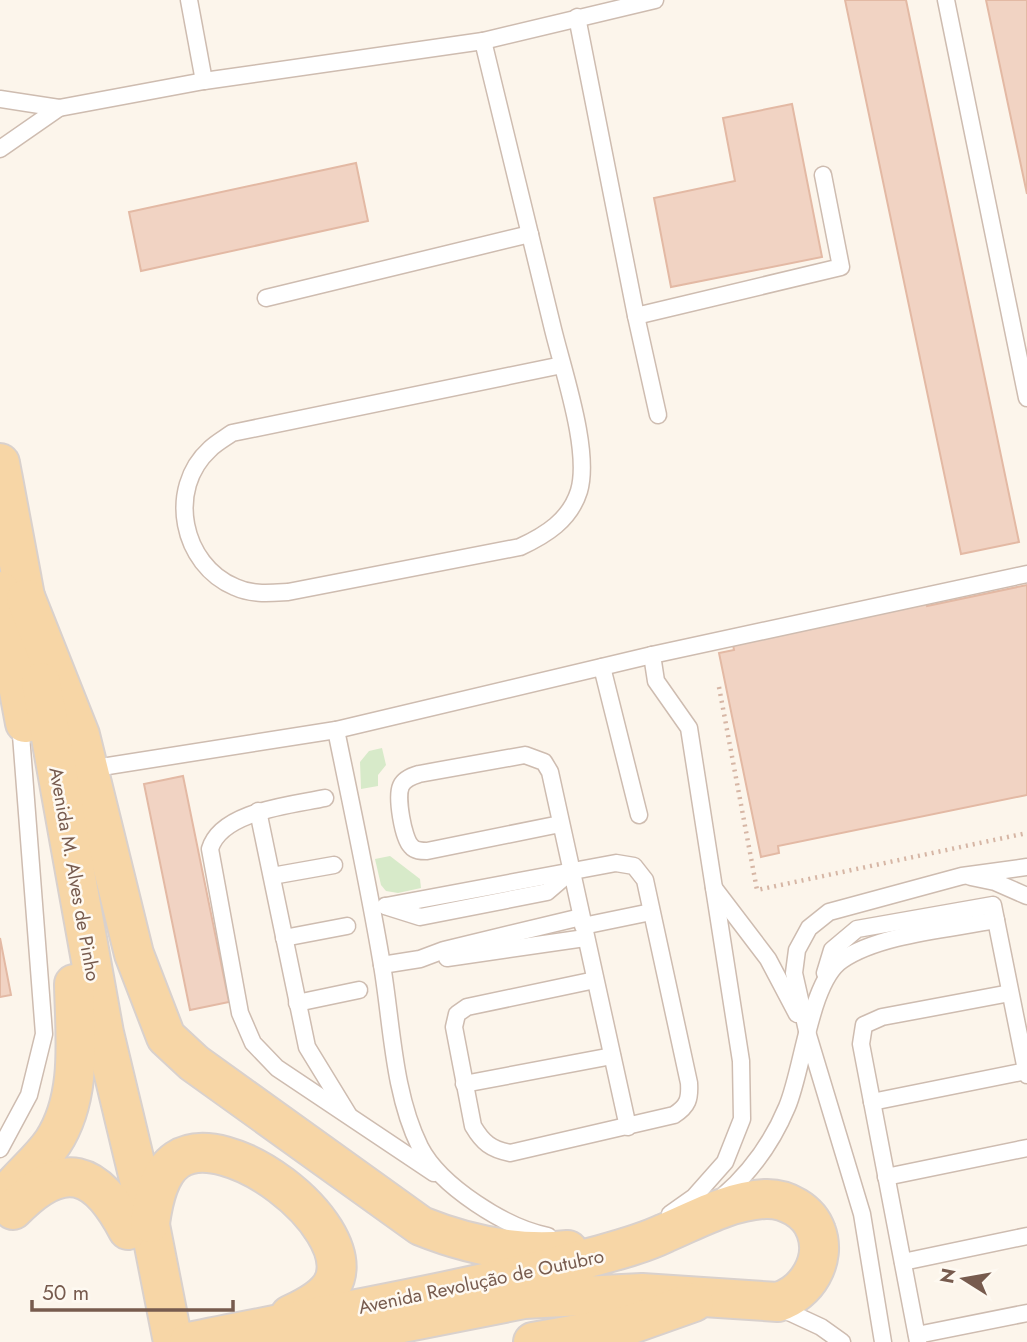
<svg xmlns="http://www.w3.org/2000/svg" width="1027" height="1342" font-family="Jost,sans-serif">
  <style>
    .green { fill: #d7eac9 }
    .building { fill: #f1d3c3; stroke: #e3b9a4; stroke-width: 2 }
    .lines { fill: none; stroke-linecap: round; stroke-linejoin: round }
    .lane-casing { stroke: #cebcb0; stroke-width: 19 }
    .primary-casing { stroke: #d9d1cd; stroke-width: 42 }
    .path { stroke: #d6b6a5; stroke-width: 4.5; stroke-dasharray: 2 5; stroke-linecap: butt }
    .lane { stroke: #fff; stroke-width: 16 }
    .primary { stroke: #f7d6a6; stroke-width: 38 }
    .labels { text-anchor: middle; stroke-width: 5; stroke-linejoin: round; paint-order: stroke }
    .street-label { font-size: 19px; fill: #775b4e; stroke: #fef9f1 }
  </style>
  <rect width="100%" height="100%" fill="#fcf5eb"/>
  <g class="green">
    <path d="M 382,748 L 386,765 L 378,775 L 378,786 L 361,789 L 360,762 L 369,751 Z"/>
    <path d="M 390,856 L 420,879 L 421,888 L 398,893 L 386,891 L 381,885 L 375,859 Z"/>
  </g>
  <g class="building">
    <path d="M 845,0 L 906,0 L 1019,542 L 961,554 Z"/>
    <path d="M 986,0 L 1027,0 L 1027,194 Z"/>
    <path d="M 792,104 L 822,257 L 671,287 L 654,198 L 735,181 L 723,118 Z"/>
    <path d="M 356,163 L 368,221 L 141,271 L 129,212 Z"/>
    <path d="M 1027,585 L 1027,795 L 778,846 L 779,853 L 761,857 L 719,653 L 734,650 L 732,639 L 925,599 L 927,606 Z"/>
    <path d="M 183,776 L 229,1002 L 190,1010 L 144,784 Z"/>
    <path d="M 0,938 L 11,995 L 0,997 Z"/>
  </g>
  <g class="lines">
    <defs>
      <g id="lane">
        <path d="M 189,0 L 204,81"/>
        <path d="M 946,0 L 1027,398"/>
        <path d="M 577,17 L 636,316 L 841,267 L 823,175"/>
        <path d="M 483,41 C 506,136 529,230 552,325 C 562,368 591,450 579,491 C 570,520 546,535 520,547 L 288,592 C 270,593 252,595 235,587 C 182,565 166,489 210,449 C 216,443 225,438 232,433 L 562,365"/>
        <path d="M 0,99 L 59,108 L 204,81 L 483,41 L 655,0"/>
        <path d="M 0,149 L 59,108"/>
        <path d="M 266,298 L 530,234"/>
        <path d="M 636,316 L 658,415"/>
        <path d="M 652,655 L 656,681 L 689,728 L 741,1061 L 742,1119 L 725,1162 L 694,1197 L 670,1214"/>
        <path d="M 602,667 L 639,815"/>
        <path d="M 336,730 C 352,808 369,887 382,965 C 392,1024 393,1093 420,1147 C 440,1186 506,1228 548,1236"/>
        <path d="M 89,769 L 336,730 L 652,655 L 1027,574"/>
        <path d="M 325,798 C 292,805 221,811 210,849 L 240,1013 L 253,1043 L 277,1068 L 434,1173"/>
        <path d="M 258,811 L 307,1047 L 348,1114"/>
        <path d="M 560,824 L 427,851 C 421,851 415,851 411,846 C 403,838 396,797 401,786 C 404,779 412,776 419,774 L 525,755 L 544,762 L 550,772 L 628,1127"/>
        <path d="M 272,876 L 334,865"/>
        <path d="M 971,877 L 995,882 L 1027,896"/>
        <path d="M 714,888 L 768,959 L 797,1014"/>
        <path d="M 385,906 L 420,917 L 547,892 L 568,874"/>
        <path d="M 386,906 L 616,863 L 634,866 L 645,880 L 689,1083 C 690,1099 688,1106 674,1115 L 510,1153 C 491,1149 483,1143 473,1126 L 454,1027 L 457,1014 L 467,1007 L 595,980"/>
        <path d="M 583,926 L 651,912"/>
        <path d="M 284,938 L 347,926"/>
        <path d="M 447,958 L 585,938"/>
        <path d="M 382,965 L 420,959 L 444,950 L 581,917"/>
        <path d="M 825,973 L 832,950 L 857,929 L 993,905 L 1027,1075"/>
        <path d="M 297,1003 L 359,990"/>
        <path d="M 464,1084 L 612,1056"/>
        <path d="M 872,1102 L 1026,1071"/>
        <path d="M 0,1149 L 29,1095 L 44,1034 L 20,722"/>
        <path d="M 886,1177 L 1027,1148"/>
        <path d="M 722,1197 C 752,1171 772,1143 787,1107 C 803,1070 810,981 842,960 C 880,934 951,929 996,920"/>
        <path d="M 903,1262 L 1027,1236"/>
        <path d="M 780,1308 L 821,1327 L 842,1342"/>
        <path d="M 917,1335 L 1027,1313"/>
        <path d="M 883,1342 L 862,1214 L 808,1035 L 794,973 L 797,950 L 809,928 L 829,912 L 962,876 L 1027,867"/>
        <path d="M 918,1342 L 861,1044 L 864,1025 L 882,1017 L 1010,993"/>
      </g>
      <g id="primary">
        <path d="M 0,463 L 30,623"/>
        <path d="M 0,591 L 25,723"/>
        <path d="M 26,599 L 80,735 L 134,954 L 166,1037 L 194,1063 L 421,1226 C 468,1245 518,1255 568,1250"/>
        <path d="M 41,682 L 104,1033 L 150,1225 L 173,1342"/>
        <path d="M 0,1203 C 15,1180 38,1164 53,1142 C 83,1096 75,1036 74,984"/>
        <path d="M 13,1210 C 64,1158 96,1170 128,1230"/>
        <path d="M 150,1223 C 153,1202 158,1173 177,1160 C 227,1126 352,1222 335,1278 C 329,1297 305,1308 290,1315"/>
        <path d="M 189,1342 C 326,1314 465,1291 600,1255 C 622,1249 644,1243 665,1233 C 698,1219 729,1201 765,1199 C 786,1198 809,1211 816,1231 C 827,1260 807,1293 778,1302 L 642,1293 L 524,1299 L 306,1342"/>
        <path d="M 533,1342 L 629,1325 L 694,1302"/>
      </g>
    </defs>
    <use href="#lane" class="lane-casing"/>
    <use href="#primary" class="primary-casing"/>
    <path class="path" d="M 719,687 L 757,890 L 1027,833"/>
    <use href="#lane" class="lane"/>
    <use href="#primary" class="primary"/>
  </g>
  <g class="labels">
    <g class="street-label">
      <text transform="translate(75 874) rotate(80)" y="7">Avenida M. Alves de Pinho</text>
      <text transform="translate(481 1281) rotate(-12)" y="7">Avenida Revolução de Outubro</text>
    </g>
  </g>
  <g transform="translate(964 1279) rotate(281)" stroke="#fef9f1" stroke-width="5" paint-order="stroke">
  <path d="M0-5L12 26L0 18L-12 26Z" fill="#775b4e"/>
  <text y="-10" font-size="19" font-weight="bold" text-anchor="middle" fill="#775b4e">N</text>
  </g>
  <path d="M32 1300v10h201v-10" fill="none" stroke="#775b4e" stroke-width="3.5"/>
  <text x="42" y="1300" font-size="21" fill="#775b4e" stroke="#fef9f1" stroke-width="5" paint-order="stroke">50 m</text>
</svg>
